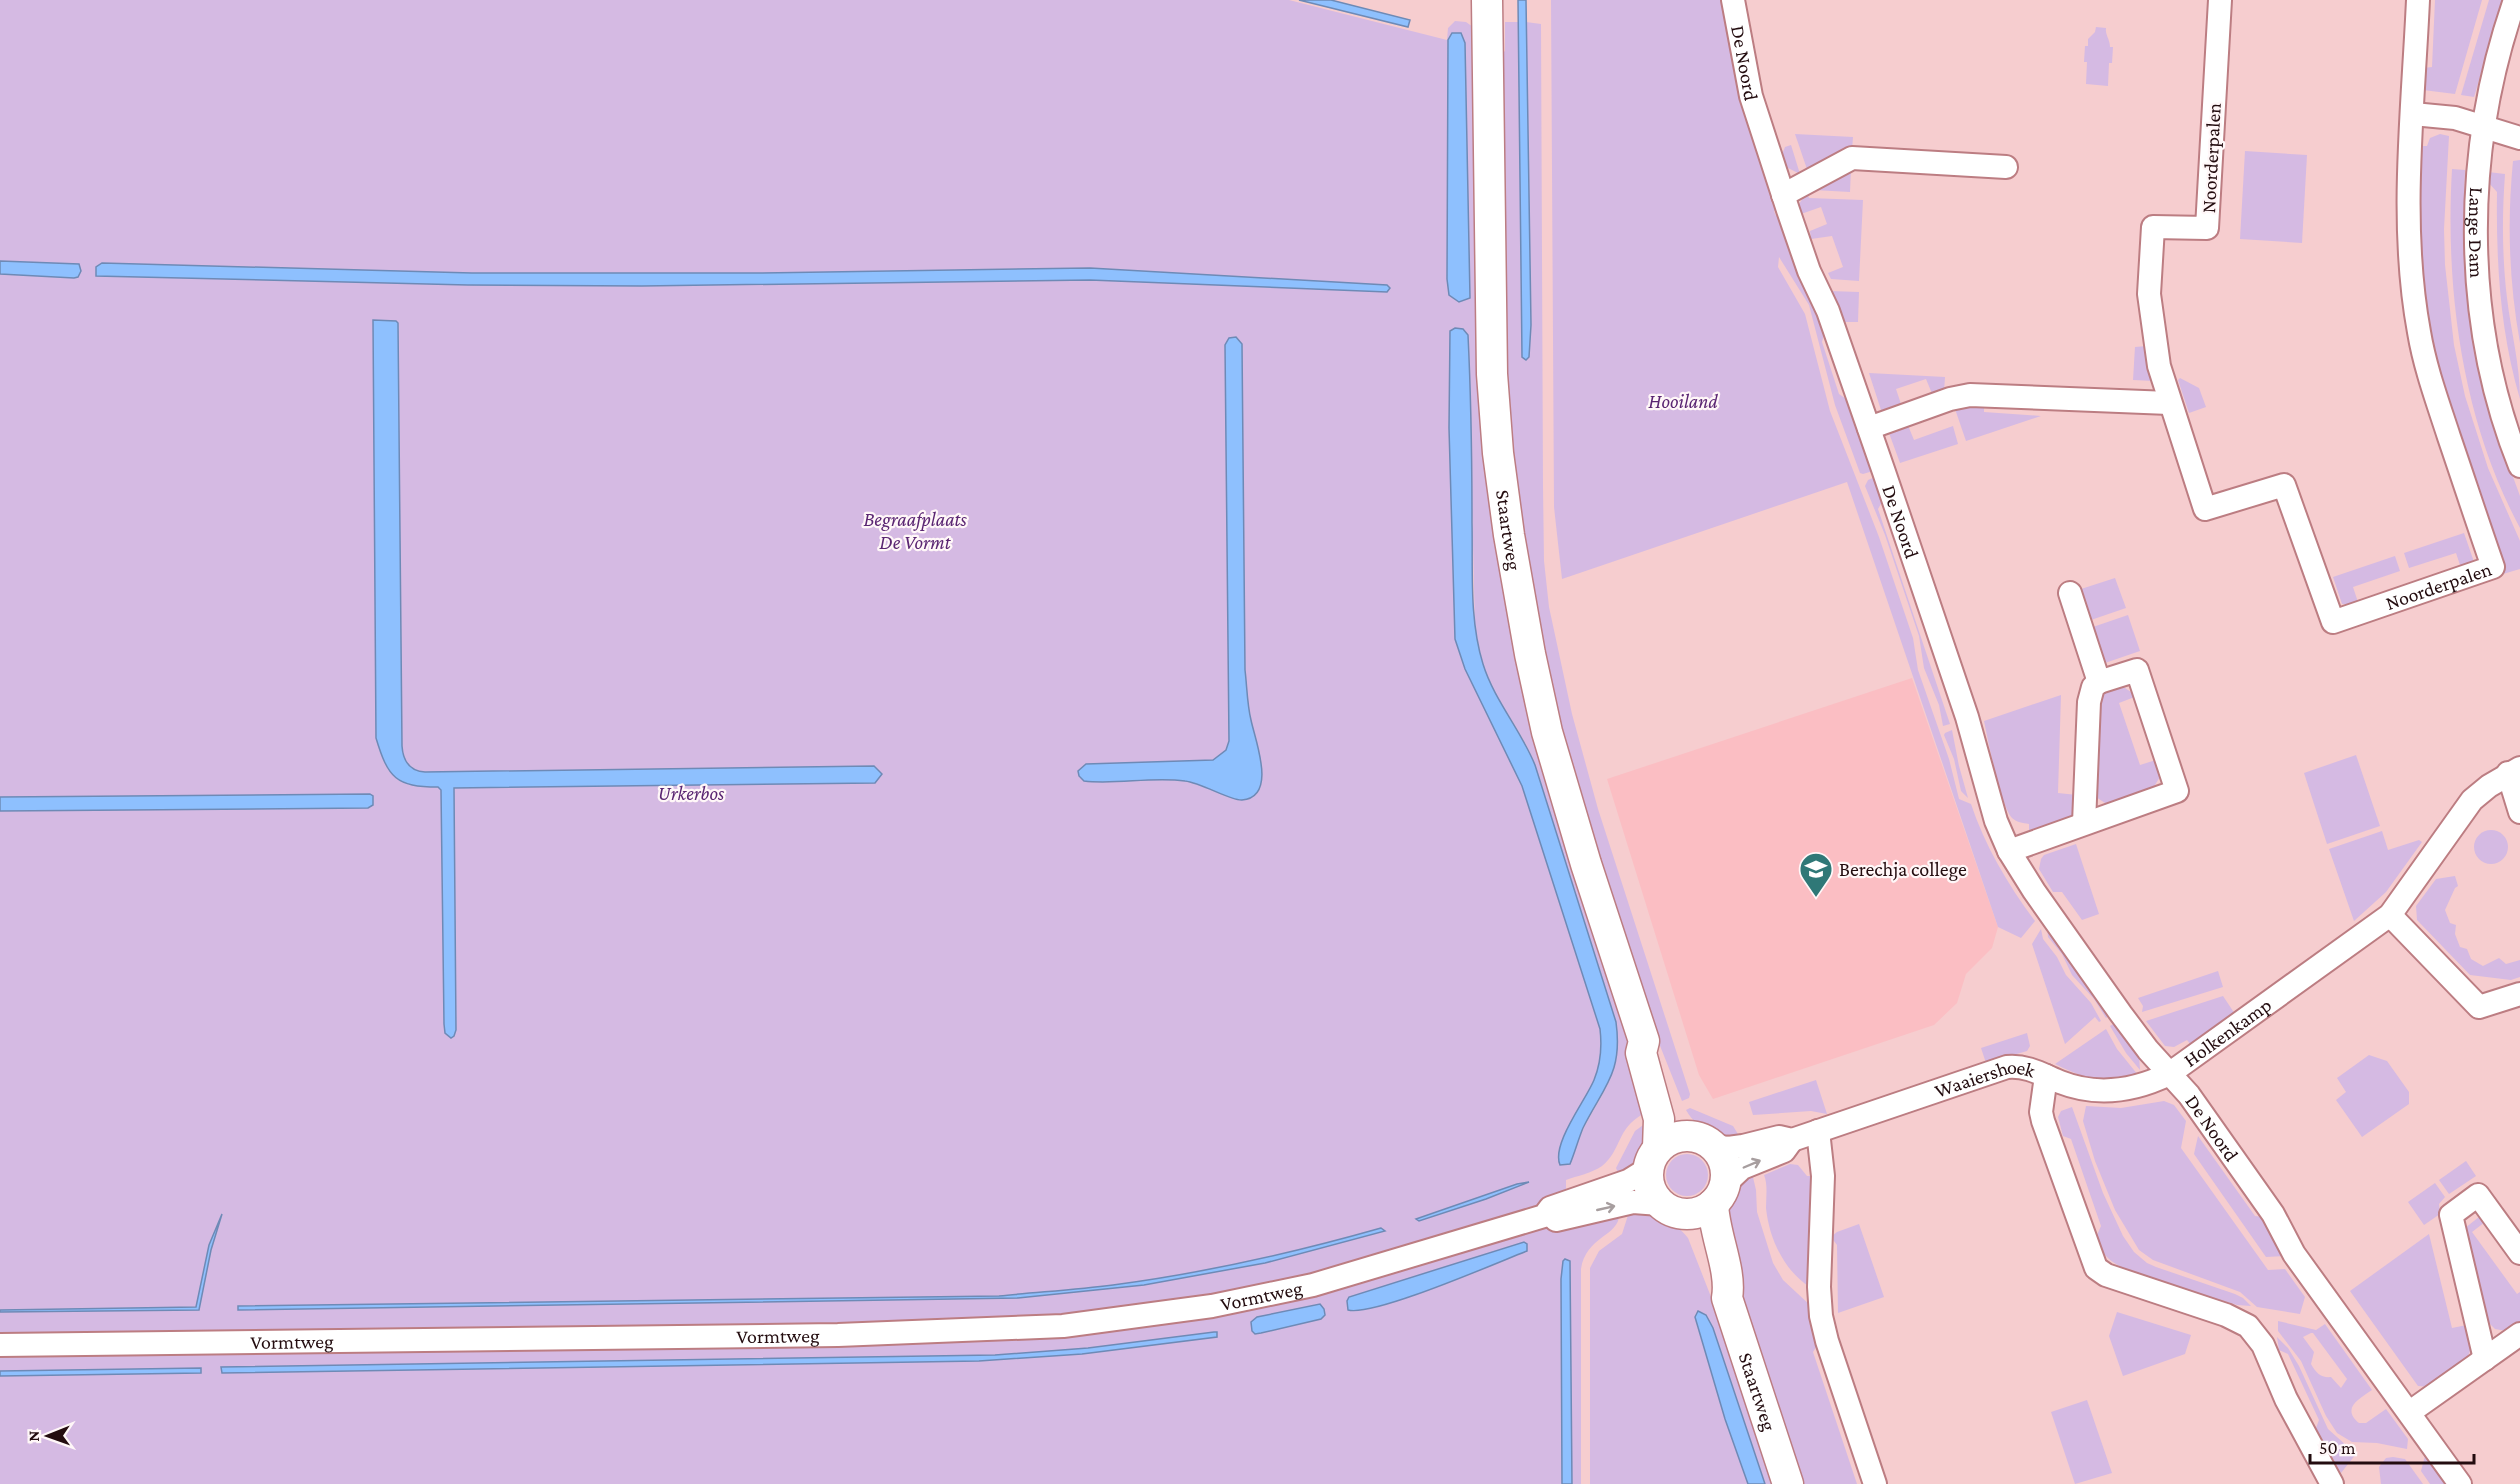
<svg xmlns="http://www.w3.org/2000/svg" width="2520" height="1484" font-family="'Crimson Pro',serif">
  <style>
    .built { fill: #fbbec3 }
    .green { fill: #d5bae3; fill-rule: evenodd }
    .water { fill: #8ec0fe; stroke: #6e8ab6; stroke-width: 1.5 }
    .lines { fill: none; stroke-linecap: round; stroke-linejoin: round }
    .minor-casing { stroke: #bc7d82; stroke-width: 26 }
    .major-casing { stroke: #bc7d82; stroke-width: 33 }
    .minor { stroke: #fff; stroke-width: 22 }
    .major { stroke: #fff; stroke-width: 30 }
    .oneway { stroke: #a79e9f }
    .labels { text-anchor: middle; stroke-width: 4.5; stroke-linejoin: round; paint-order: stroke }
    .street-label { font-size: 20px; fill: #230c0f; stroke: #fff7f8 }
    .park-label { font-size: 20px; font-style: italic; fill: #5a2572; stroke: #fff7f8 }
    .poi-label { font-size: 20px; fill: #230c0f; stroke: #fff7f8; text-anchor: start }
  </style>
  <rect width="100%" height="100%" fill="#f6cdcf"/>
  <path class="built" d="M 1912,678 L 1998,927 L 1992,948 L 1966,974 L 1957,1003 L 1934,1025 L 1713,1099 L 1699,1075 L 1607,779 Z"/>
  <g class="green">
    <path d="M 0,0 L 1289,0 L 1447,40 L 1448,28 L 1455,21 L 1466,22 L 1473,27 L 1486,422 L 1621,999 L 1643,1114 C 1616,1129 1622,1150 1602,1166 C 1592,1173 1577,1176 1566,1180 L 1566,1191 L 1619,1212 C 1622,1236 1586,1235 1581,1269 L 1581,1484 L 1572,1484 L 1568,1259 L 1569,1484 L 0,1484 ZM 1448,40 L 1465,43 L 1470,297 L 1459,302 L 1457,300 L 1448,133 ZM 1463,329 L 1468,335 L 1475,629 C 1479,647 1482,665 1490,683 C 1504,711 1524,735 1535,765 L 1616,1022 C 1623,1079 1598,1094 1578,1141 L 1607,1061 L 1606,1025 L 1511,735 L 1465,654 Z"/>
    <path d="M 1551,0 L 1724,0 L 1778,210 L 1774,211 L 1776,216 L 1780,216 L 1825,330 L 1822,342 L 1839,394 L 1849,401 L 1873,471 L 1863,474 L 1860,473 L 1835,405 L 1809,305 L 1779,257 L 1778,267 L 1805,314 L 1830,411 L 1879,537 L 1913,638 L 1918,670 L 1949,759 L 1959,799 L 1971,804 C 1985,846 2008,885 2035,921 L 2021,938 L 1998,927 L 1847,482 L 1562,579 L 1554,507 Z"/>
    <path d="M 2435,0 L 2482,0 L 2455,94 L 2423,90 L 2423,68 L 2432,67 Z"/>
    <path d="M 2489,0 L 2502,0 L 2475,94 L 2474,97 L 2461,95 Z"/>
    <path d="M 1505,22 L 1518,22 L 1522,184 L 1522,357 L 1526,360 L 1529,357 L 1531,325 L 1526,22 L 1541,24 L 1543,487 L 1544,561 L 1549,607 L 1572,714 L 1598,809 L 1690,1094 L 1689,1098 L 1682,1101 L 1635,983 L 1561,747 L 1508,451 L 1497,58 L 1505,51 Z"/>
    <path d="M 2096,27 L 2106,28 C 2105,35 2110,39 2110,47 L 2113,47 L 2112,63 L 2109,63 L 2108,86 L 2086,84 L 2087,62 L 2084,62 L 2085,46 L 2088,46 L 2088,39 L 2095,32 Z"/>
    <path d="M 1795,134 L 1853,137 L 1852,150 L 1808,172 Z"/>
    <path d="M 2440,134 L 2449,136 L 2444,229 L 2445,265 L 2454,345 L 2465,396 L 2488,468 L 2520,541 L 2520,569 L 2503,574 L 2432,354 L 2419,271 L 2419,146 L 2427,146 L 2430,138 Z"/>
    <path d="M 1791,145 L 1800,174 L 1784,166 L 1781,157 L 1785,147 Z"/>
    <path d="M 2245,151 L 2307,155 L 2302,243 L 2240,239 Z"/>
    <path d="M 2520,160 L 2520,343 C 2509,282 2507,222 2513,161 Z"/>
    <path d="M 1851,168 L 1850,192 L 1814,190 Z"/>
    <path d="M 2452,169 L 2465,170 L 2463,240 L 2469,318 L 2476,356 L 2489,411 L 2520,496 L 2520,528 C 2462,420 2445,290 2452,169 Z"/>
    <path d="M 2488,172 L 2505,174 C 2502,215 2502,256 2507,298 C 2511,332 2520,364 2520,399 C 2500,332 2496,261 2497,192 L 2488,182 Z"/>
    <path d="M 1807,192 L 1809,198 L 1863,200 L 1859,281 L 1831,279 L 1828,273 L 1843,267 L 1832,236 L 1811,239 L 1810,231 L 1827,224 L 1821,207 L 1801,214 L 1797,207 Z"/>
    <path d="M 1830,291 L 1859,292 L 1858,322 L 1842,322 Z"/>
    <path d="M 2147,346 L 2154,381 L 2133,380 L 2135,347 Z"/>
    <path d="M 1869,373 L 1945,377 L 1944,392 L 1933,396 L 1926,379 L 1896,389 L 1902,407 L 1886,411 L 1881,410 Z"/>
    <path d="M 2180,378 L 2199,388 L 2206,407 L 2189,413 L 2178,380 Z"/>
    <path d="M 1984,404 L 1984,412 L 2041,416 L 1966,441 L 1954,406 Z"/>
    <path d="M 1907,423 L 1914,440 L 1953,426 L 1958,444 L 1900,463 L 1889,433 Z"/>
    <path d="M 1875,477 L 1883,500 L 1878,509 L 1950,724 L 1943,726 L 1939,705 L 1924,668 L 1919,636 L 1885,535 L 1865,486 L 1868,480 Z"/>
    <path d="M 2464,533 L 2474,562 L 2462,571 L 2456,553 L 2409,568 L 2404,553 Z"/>
    <path d="M 2395,556 L 2400,571 L 2353,587 L 2359,605 L 2342,604 L 2333,577 Z"/>
    <path d="M 2115,578 L 2126,608 L 2088,621 L 2078,590 Z"/>
    <path d="M 2128,615 L 2140,651 L 2102,664 L 2090,628 Z"/>
    <path d="M 2122,686 L 2137,696 L 2119,703 L 2140,765 L 2159,759 L 2161,775 L 2152,790 L 2108,805 L 2096,797 L 2097,705 L 2102,692 Z"/>
    <path d="M 2061,695 L 2058,793 L 2077,795 L 2074,814 L 2071,817 L 2038,829 L 2029,830 L 2029,824 C 2023,823 2016,822 2012,818 C 2000,804 1988,740 1984,721 Z"/>
    <path d="M 1952,730 L 1959,766 L 1968,798 L 1961,791 L 1954,759 L 1944,735 L 1945,733 Z"/>
    <path d="M 2356,755 L 2380,826 L 2327,844 L 2304,773 Z"/>
    <circle cx="2491" cy="847" r="17"/>
    <path d="M 2382,831 L 2388,850 L 2419,840 L 2422,842 L 2386,892 L 2354,921 L 2329,849 Z"/>
    <path d="M 2076,844 L 2099,914 L 2082,920 L 2062,892 L 2053,892 L 2039,869 L 2041,859 L 2044,855 Z"/>
    <path d="M 2455,876 L 2458,886 L 2455,888 L 2445,910 L 2450,923 L 2456,925 L 2455,934 L 2460,947 L 2467,949 L 2471,959 L 2483,966 L 2499,958 L 2506,964 L 2520,960 L 2520,977 L 2511,980 L 2470,975 L 2417,920 L 2416,906 L 2436,879 Z"/>
    <path d="M 2047,926 L 2110,1015 L 2106,1018 L 2094,999 L 2072,975 L 2062,954 L 2048,937 Z"/>
    <path d="M 2041,929 L 2043,939 L 2057,957 L 2066,975 L 2091,1003 L 2101,1021 L 2099,1022 L 2095,1017 L 2065,1044 L 2032,944 Z"/>
    <path d="M 2218,971 L 2223,987 L 2142,1012 L 2143,1006 L 2138,998 Z"/>
    <path d="M 2223,996 L 2235,1014 L 2191,1045 L 2187,1040 L 2174,1047 L 2165,1046 L 2146,1021 Z"/>
    <path d="M 2115,1023 L 2139,1056 L 2140,1070 L 2126,1053 L 2110,1026 Z"/>
    <path d="M 2106,1029 L 2117,1049 L 2138,1075 C 2101,1084 2088,1080 2055,1064 Z"/>
    <path d="M 2027,1033 L 2030,1046 L 2027,1051 L 1986,1063 L 1981,1048 Z"/>
    <path d="M 2369,1055 L 2387,1061 L 2409,1092 L 2409,1104 L 2362,1137 L 2336,1100 L 2346,1092 L 2337,1078 Z"/>
    <path d="M 1816,1080 L 1827,1114 L 1811,1111 L 1753,1115 L 1749,1102 Z"/>
    <path d="M 2164,1101 L 2174,1105 L 2186,1121 L 2181,1148 L 2268,1270 L 2285,1269 L 2305,1297 L 2300,1314 L 2257,1307 L 2240,1292 L 2153,1260 L 2139,1250 L 2115,1210 L 2095,1161 L 2083,1121 L 2086,1106 L 2121,1108 Z"/>
    <path d="M 2072,1107 L 2103,1193 L 2123,1236 L 2134,1252 L 2147,1263 L 2156,1267 L 2235,1294 L 2243,1298 L 2251,1306 L 2237,1305 C 2208,1295 2124,1277 2106,1256 C 2101,1250 2099,1242 2097,1235 L 2101,1226 L 2071,1139 L 2063,1136 L 2058,1117 L 2061,1111 Z"/>
    <path d="M 1690,1108 L 1733,1126 L 1741,1139 C 1718,1137 1698,1131 1686,1110 Z"/>
    <path d="M 1646,1123 C 1649,1154 1643,1158 1620,1177 L 1616,1168 L 1635,1131 Z"/>
    <path d="M 2198,1136 L 2255,1216 L 2264,1217 L 2285,1256 L 2266,1257 L 2194,1154 Z"/>
    <circle cx="1687" cy="1175" r="21"/>
    <path d="M 2466,1161 L 2476,1176 L 2449,1194 L 2439,1180 Z"/>
    <path d="M 1790,1164 L 1798,1165 L 1807,1176 L 1813,1176 L 1810,1287 C 1784,1271 1769,1238 1766,1208 C 1766,1197 1768,1185 1764,1175 Z"/>
    <path d="M 1752,1173 L 1756,1190 L 1757,1212 L 1773,1263 L 1783,1280 L 1811,1306 L 1818,1344 L 1813,1352 L 1857,1484 L 1799,1484 L 1741,1301 L 1726,1205 L 1735,1189 Z"/>
    <path d="M 2435,1183 L 2445,1197 L 2439,1204 L 2440,1214 L 2424,1225 L 2408,1202 Z"/>
    <path d="M 1630,1209 C 1654,1213 1673,1219 1688,1238 L 1731,1348 L 1776,1484 L 1765,1484 L 1713,1328 L 1706,1315 L 1696,1313 L 1695,1318 L 1725,1419 L 1748,1484 L 1590,1484 L 1590,1268 L 1599,1251 L 1622,1234 Z"/>
    <path d="M 2479,1217 L 2485,1222 L 2472,1232 L 2517,1294 L 2520,1292 L 2520,1322 L 2506,1331 L 2495,1329 L 2487,1321 L 2465,1228 Z"/>
    <path d="M 1859,1224 L 1884,1297 L 1838,1313 L 1837,1245 L 1831,1237 L 1837,1232 Z"/>
    <path d="M 2429,1234 L 2452,1328 L 2467,1325 L 2471,1348 L 2467,1359 L 2430,1387 L 2418,1386 L 2350,1291 Z"/>
    <path d="M 2117,1312 L 2191,1335 L 2185,1354 L 2123,1376 L 2109,1336 Z"/>
    <path d="M 2278,1321 L 2316,1330 L 2325,1324 L 2372,1390 C 2359,1399 2341,1408 2359,1423 L 2366,1423 L 2386,1409 L 2408,1439 L 2407,1449 L 2377,1443 L 2352,1442 L 2337,1433 L 2326,1416 L 2301,1361 L 2278,1331 ZM 2311,1333 L 2313,1333 L 2347,1379 L 2341,1388 L 2331,1377 C 2321,1378 2316,1373 2311,1364 L 2314,1352 L 2303,1337 Z"/>
    <path d="M 2277,1337 L 2288,1348 L 2299,1366 L 2328,1429 L 2356,1454 L 2341,1473 L 2316,1428 L 2319,1420 L 2288,1354 L 2279,1350 Z"/>
    <path d="M 2087,1400 L 2112,1473 L 2075,1484 L 2051,1412 Z"/>
    <path d="M 2426,1452 L 2448,1484 L 2430,1484 L 2421,1471 Z"/>
    <path d="M 2393,1457 L 2405,1459 L 2423,1484 L 2381,1484 L 2379,1467 L 2386,1458 Z"/>
  </g>
  <g class="water">
    <path d="M 1299,0 L 1331,0 L 1410,20 L 1408,27 Z"/>
    <path d="M 1518,0 L 1526,0 L 1531,325 L 1529,357 L 1526,360 L 1522,357 Z"/>
    <path d="M 1452,33 L 1461,33 L 1465,43 L 1470,298 L 1459,302 L 1449,295 L 1447,279 L 1448,40 Z"/>
    <path d="M 0,261 L 79,264 L 81,271 L 78,277 L 74,278 L 0,274 Z"/>
    <path d="M 102,263 L 472,273 L 758,273 L 1090,268 L 1387,285 L 1390,288 L 1387,292 L 1090,280 L 642,286 L 468,285 L 96,276 L 96,267 Z"/>
    <path d="M 373,320 L 396,321 L 398,323 L 402,746 C 403,761 409,771 425,772 L 874,766 L 882,774 L 875,783 L 454,788 L 456,1030 L 454,1036 L 451,1038 L 445,1033 L 444,1024 L 441,790 L 438,787 C 396,787 388,778 376,738 Z"/>
    <path d="M 1455,328 L 1463,329 L 1468,335 C 1471,397 1472,460 1472,523 C 1473,569 1469,619 1483,664 C 1494,700 1521,730 1535,765 L 1616,1022 C 1623,1073 1604,1086 1583,1128 C 1578,1140 1575,1152 1570,1164 L 1560,1165 C 1551,1144 1586,1100 1594,1080 C 1601,1063 1602,1046 1600,1029 L 1522,786 L 1465,669 L 1455,639 L 1449,428 L 1450,331 Z"/>
    <path d="M 1236,337 L 1242,344 L 1245,670 C 1247,686 1247,704 1251,720 C 1255,740 1278,797 1242,800 C 1231,801 1202,783 1185,781 C 1152,776 1117,785 1084,781 L 1079,776 L 1078,771 L 1086,764 L 1213,760 L 1226,750 L 1229,741 L 1225,345 L 1229,338 Z"/>
    <path d="M 370,794 L 373,796 L 373,805 L 368,808 L 0,811 L 0,797 Z"/>
    <path d="M 1529,1182 L 1486,1199 L 1419,1221 L 1416,1219 L 1517,1184 Z"/>
    <path d="M 222,1214 L 211,1250 L 199,1310 L 0,1312 L 0,1310 L 196,1307 L 209,1245 Z"/>
    <path d="M 1381,1228 L 1385,1231 L 1265,1263 L 1144,1285 L 1018,1298 L 238,1310 L 238,1306 L 999,1296 C 1037,1292 1075,1290 1113,1285 C 1204,1273 1293,1253 1381,1228 Z"/>
    <path d="M 1524,1242 L 1527,1244 L 1527,1251 C 1496,1263 1373,1317 1348,1310 L 1347,1301 L 1349,1297 Z"/>
    <path d="M 1565,1259 L 1570,1261 L 1572,1484 L 1562,1484 L 1561,1279 L 1563,1261 Z"/>
    <path d="M 1320,1304 L 1324,1309 L 1325,1315 L 1321,1319 L 1261,1333 L 1255,1334 L 1252,1331 L 1251,1322 L 1257,1317 Z"/>
    <path d="M 1698,1311 L 1706,1315 L 1713,1328 L 1765,1484 L 1748,1484 L 1725,1419 L 1695,1317 Z"/>
    <path d="M 1214,1332 L 1217,1332 L 1217,1337 L 1082,1354 L 979,1361 L 222,1373 L 221,1367 L 995,1355 L 1088,1348 Z"/>
    <path d="M 201,1368 L 201,1373 L 0,1376 L 0,1371 Z"/>
  </g>
  <g class="lines">
    <defs>
      <g id="minor">
        <path id="s1" d="M 1733,0 L 1751,96 L 1788,210 L 1809,271 L 1828,311 L 1884,472 L 1967,717 L 1996,821 L 2009,851 L 2034,891 L 2121,1014 L 2148,1050 L 2189,1095 L 2273,1214 L 2294,1254 L 2460,1484"/>
        <path id="s2" d="M 2220,0 L 2207,228 L 2153,227 L 2149,294 L 2159,366 L 2205,509 L 2284,485 L 2333,622 L 2493,567 C 2478,524 2464,481 2449,437 C 2438,403 2425,368 2419,332 C 2399,224 2413,110 2418,0"/>
        <path id="s3" d="M 2515,0 C 2463,149 2461,319 2520,466"/>
        <path d="M 2413,114 L 2455,118 L 2520,138"/>
        <path d="M 1783,195 L 1852,158 L 2006,167"/>
        <path d="M 1869,428 L 1950,399 L 1970,395 L 2169,403"/>
        <path d="M 2508,773 L 2520,812"/>
        <path d="M 2084,823 L 2089,702 L 2093,687 L 2099,682"/>
        <path d="M 2009,851 L 2177,791 L 2137,670 L 2099,682 L 2070,593"/>
        <path d="M 2390,915 L 2479,1007 L 2520,994"/>
        <path d="M 2046,1076 L 2041,1112 L 2043,1121 L 2096,1268 L 2106,1275 L 2226,1315 L 2248,1326 L 2263,1345 L 2286,1399 L 2332,1484"/>
        <path d="M 1818,1131 L 1823,1176 L 1819,1287 L 1821,1316 L 1827,1341 L 1875,1484"/>
        <path id="s4" d="M 1712,1146 L 1728,1148 L 1743,1146 L 1779,1137 L 1792,1140 L 2007,1067 C 2027,1065 2043,1075 2060,1082 C 2098,1097 2134,1091 2169,1074 L 2390,915 L 2472,800 L 2489,786 L 2520,768"/>
        <path d="M 1725,1184 L 1742,1168 L 1784,1151 L 1792,1140"/>
        <path d="M 1556,1220 L 1633,1202 L 1660,1204"/>
        <path id="s5" d="M 0,1345 L 838,1335 L 1063,1326 L 1212,1306 L 1313,1285 L 1544,1216 L 1550,1208 L 1628,1181 L 1649,1168"/>
        <path d="M 2485,1359 L 2451,1215 L 2478,1195 L 2520,1253"/>
        <path d="M 2410,1412 L 2520,1334"/>
      </g>
      <g id="major">
        <path id="s6" d="M 1487,0 L 1492,374 L 1498,453 L 1509,535 L 1530,654 L 1547,732 L 1586,864 L 1644,1041 L 1641,1053 L 1659,1119 L 1658,1148"/>
        <circle cx="1687" cy="1175" r="39"/>
        <path id="s7" d="M 1713,1204 C 1714,1235 1732,1270 1727,1298 L 1788,1484"/>
      </g>
    </defs>
    <use href="#minor" class="minor-casing"/>
    <use href="#major" class="major-casing"/>
    <use href="#minor" class="minor"/>
    <use href="#major" class="major"/>
  </g>
  <defs><path id="oneway-shaft" d="M-6 0H5M1.5-3L5.5 0L1.5 3" fill="none" stroke-width="1.6" stroke-linecap="round" stroke-linejoin="round" transform="scale(1.5)"/></defs>
  <g class="oneway">
    <use href="#oneway-shaft" transform="translate(1752 1164) rotate(-23)"/>
    <use href="#oneway-shaft" transform="translate(1606 1208) rotate(-13)"/>
  </g>
  <defs>
    <symbol id="school-pin" viewBox="-11 -11 22 30"><path d="M0 17L-7.5 6A9.5 9.5 0 1 1 7.5 6Z" fill="#2f7877" stroke="#fff7f8"/><path d="M0-5L7-2L0 1L-7-2ZM-4 1L0 2.5L4 1V4Q0 6-4 4Z" fill="#fff"/></symbol>
  </defs>
  <g fill-rule="evenodd">
    <use href="#school-pin" x="1797" y="850" width="38" height="52"/>
  </g>
  <g class="labels">
    <g class="street-label">
      <text dy="7" stroke="none"><textPath href="#s1" startOffset="64">De Noord</textPath></text>
      <text transform="translate(2211 158) rotate(-87)" y="7">Noorderpalen</text>
      <text dy="7" stroke="none"><textPath href="#s3" startOffset="237">Lange Dam</textPath></text>
      <text dy="7" stroke="none"><textPath href="#s1" startOffset="549">De Noord</textPath></text>
      <text dy="7" stroke="none"><textPath href="#s6" startOffset="531">Staartweg</textPath></text>
      <text dy="7" stroke="none"><textPath href="#s2" startOffset="912">Noorderpalen</textPath></text>
      <text dy="7" stroke="none"><textPath href="#s4" startOffset="549">Holkenkamp</textPath></text>
      <text dy="7" stroke="none"><textPath href="#s4" startOffset="285">Waaiershoek</textPath></text>
      <text dy="7" stroke="none"><textPath href="#s1" startOffset="1240">De Noord</textPath></text>
      <text dy="7" stroke="none"><textPath href="#s5" startOffset="1264">Vormtweg</textPath></text>
      <text dy="7" stroke="none"><textPath href="#s5" startOffset="778">Vormtweg</textPath></text>
      <text dy="7" stroke="none"><textPath href="#s5" startOffset="292">Vormtweg</textPath></text>
      <text dy="7" stroke="none"><textPath href="#s7" startOffset="194">Staartweg</textPath></text>
    </g>
    <g class="park-label">
      <text x="1683" y="408">Hooiland</text>
      <text x="915" y="526">Begraafplaats<tspan x="915" dy="23">De Vormt</tspan></text>
      <text x="691" y="800">Urkerbos</text>
    </g>
    <g class="poi-label">
      <text x="1839" y="876">Berechja college</text>
    </g>
  </g>
  <g transform="translate(48 1436) rotate(269)" stroke="#fff7f8" stroke-width="4.5" paint-order="stroke">
  <path d="M0-4.5L10 22L0 15L-10 22Z" fill="#230c0f"/>
  <text y="-9" font-size="16" font-weight="bold" text-anchor="middle" fill="#230c0f">N</text>
  </g>
  <path d="M2310 1454v9h164v-9" fill="none" stroke="#230c0f" stroke-width="3"/>
  <text x="2319" y="1454" font-size="18" fill="#230c0f" stroke="#fff7f8" stroke-width="4.5" paint-order="stroke">50 m</text>
</svg>
